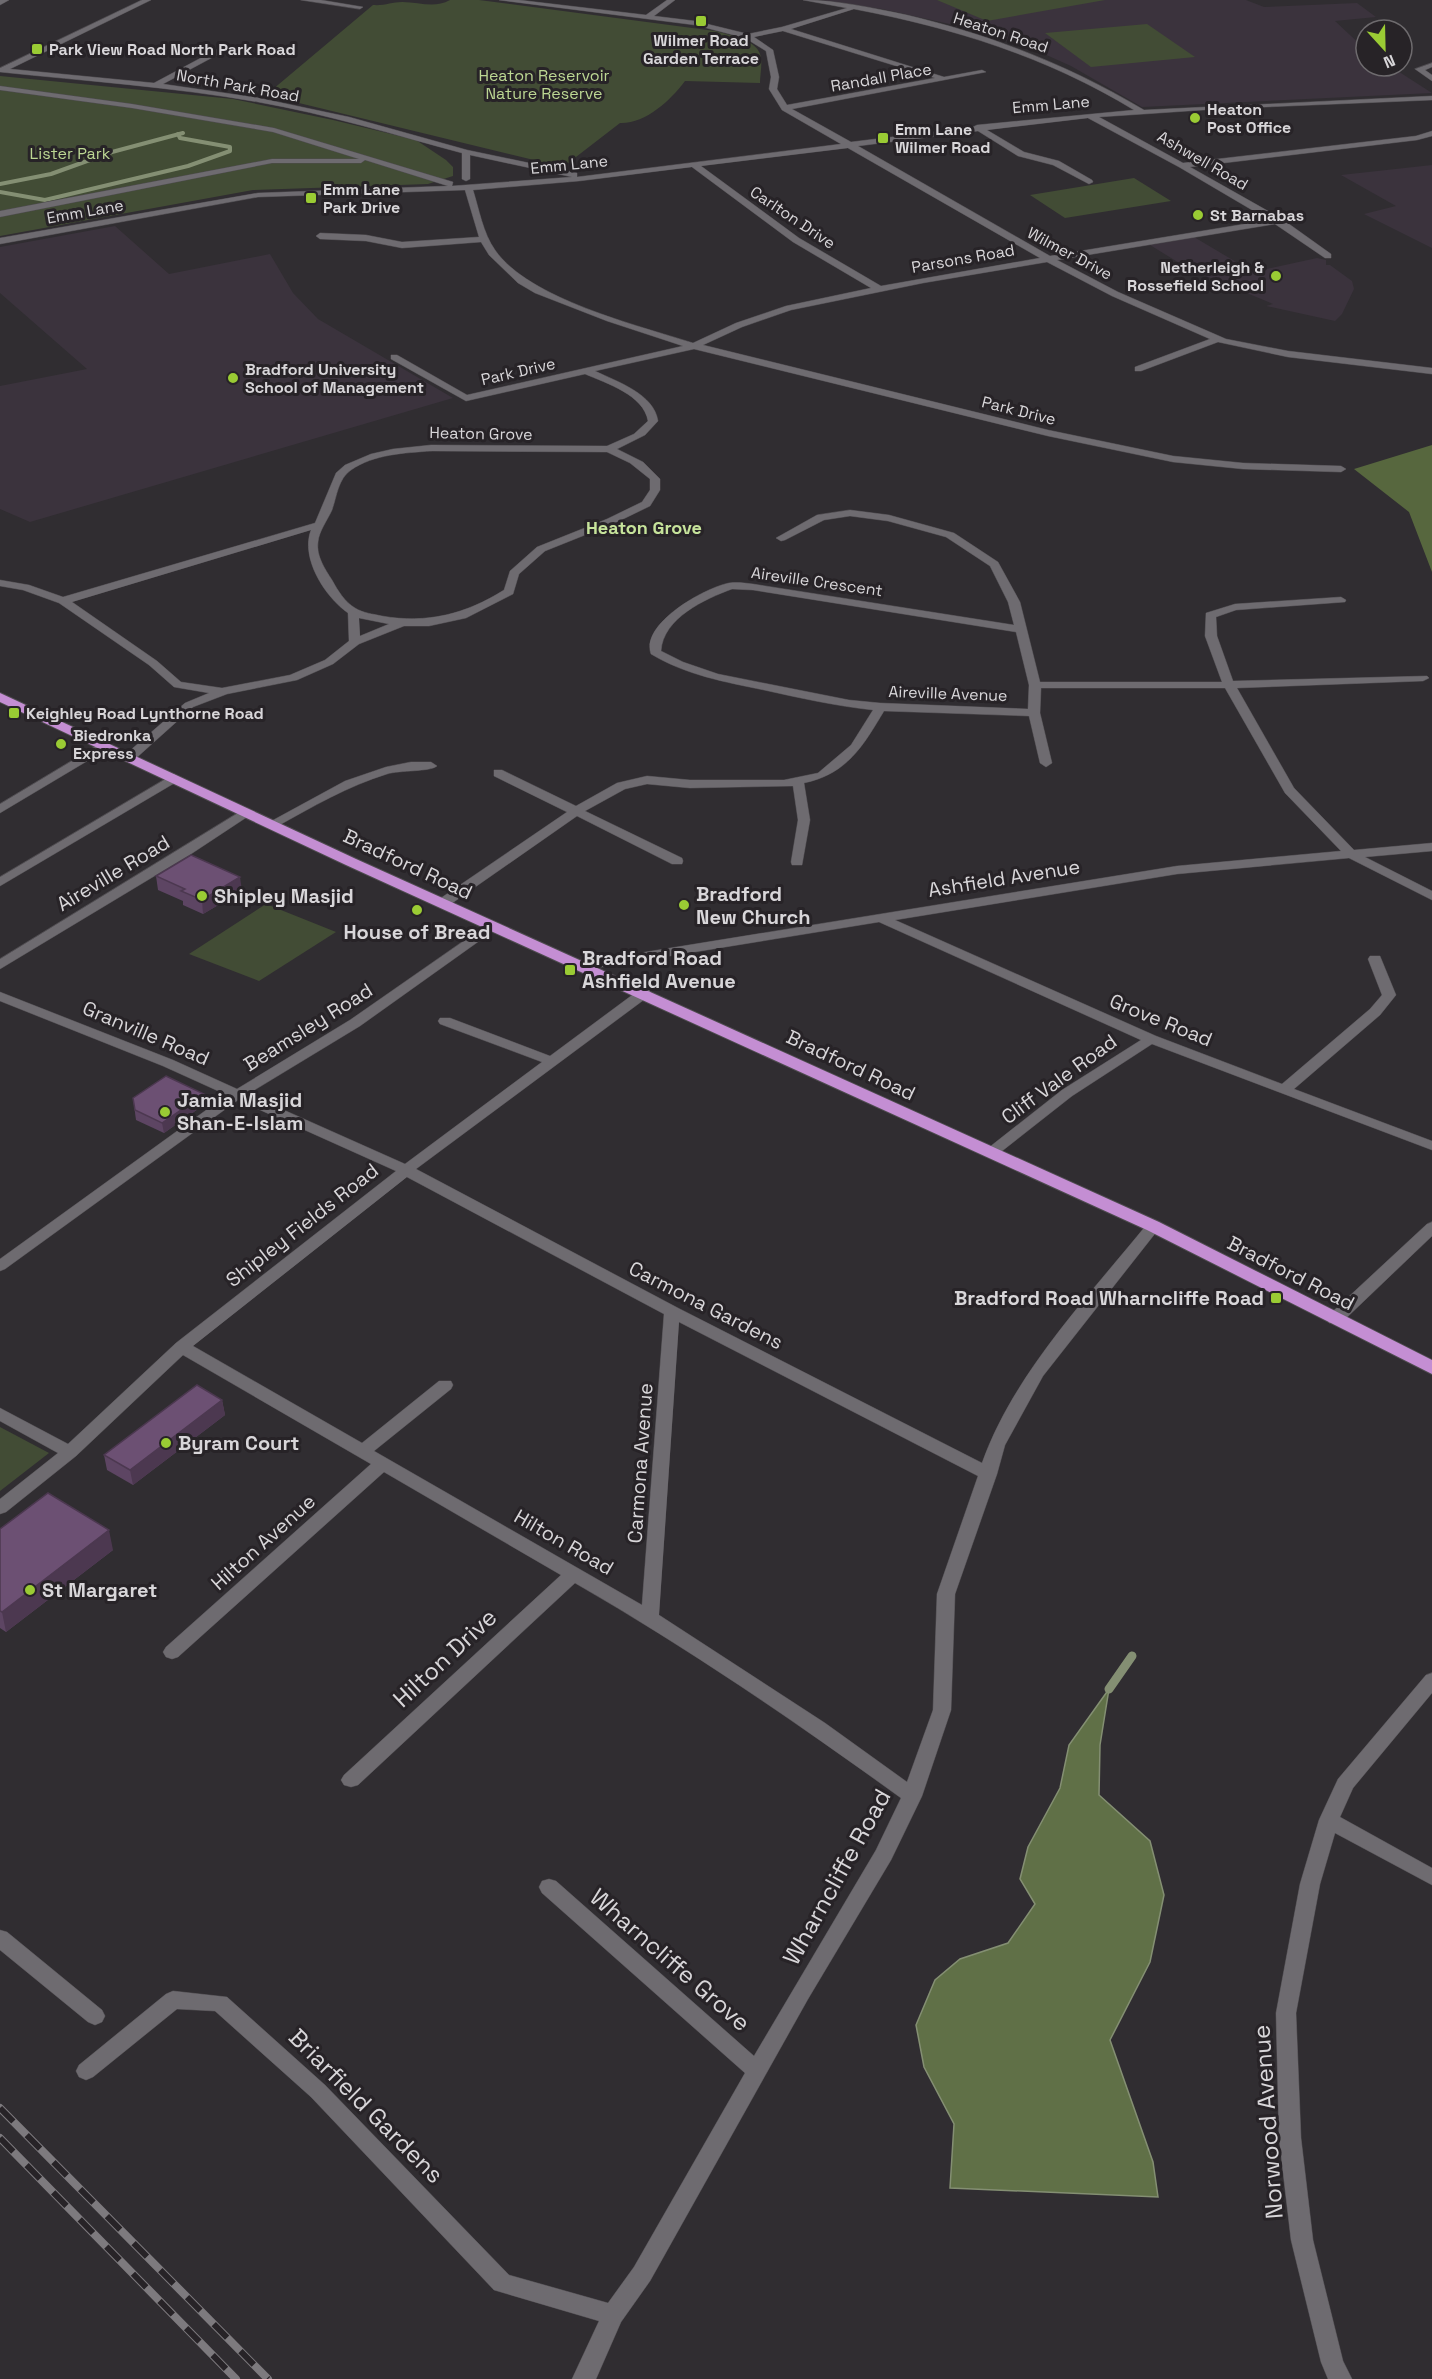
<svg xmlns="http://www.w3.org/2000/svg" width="1432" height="2379" font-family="'Space Grotesk',sans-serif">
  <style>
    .built { fill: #3b333d }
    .green { fill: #424c35 }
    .forest { fill: #57673e }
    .water { fill: #607047; stroke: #848f73; stroke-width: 1.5 }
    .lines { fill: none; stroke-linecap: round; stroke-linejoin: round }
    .stream-far1 { stroke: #848f73; stroke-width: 4 }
    .stream { stroke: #848f73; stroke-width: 9 }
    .minor-casing { stroke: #4e4b4f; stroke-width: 1 }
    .highway-casing { stroke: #4e4b4f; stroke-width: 2 }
    .minor { fill: #6e6b70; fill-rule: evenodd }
    .highway { fill: #c48ed3; fill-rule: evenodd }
    .rail-casing { stroke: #7d7a7e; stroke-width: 8 }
    .rail { stroke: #272327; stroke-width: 6; stroke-dasharray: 19; stroke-linecap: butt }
    .wall { fill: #5d4563 }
    .shaded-wall { fill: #4c3850 }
    .building { fill: #6c5073; stroke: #4c3850; stroke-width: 1.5 }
    .poi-dot { fill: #9acb34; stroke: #272327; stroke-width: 2 }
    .labels { text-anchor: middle; stroke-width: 6; stroke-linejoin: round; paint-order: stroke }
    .far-street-label { font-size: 16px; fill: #d8d6d9; stroke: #272327 }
    .far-poi-label { font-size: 16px; font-weight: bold; fill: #d8d6d9; stroke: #272327; text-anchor: start }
    .far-park-label { font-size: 16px; fill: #bcd793; stroke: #272327 }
    .far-neighbourhood-label { font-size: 18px; font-weight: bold; fill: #c6e39b; stroke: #272327 }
    .street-label { font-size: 20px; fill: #d8d6d9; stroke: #272327 }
    .poi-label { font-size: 20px; font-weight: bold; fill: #d8d6d9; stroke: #272327; text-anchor: start }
    .near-street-label { font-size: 24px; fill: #d8d6d9; stroke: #272327 }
  </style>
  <rect width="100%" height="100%" fill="#302d31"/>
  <g class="built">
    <path d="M 820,0 L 1246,0 L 1264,7 L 1357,3 L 1376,17 L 1335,21 L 1366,50 L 1366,66 L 1390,66 L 1432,93 L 1142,107 L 1071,66 L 1033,49 L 963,27 L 882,9 Z"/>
    <path d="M 1432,165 L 1432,248 L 1364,214 L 1396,206 L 1341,175 Z"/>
    <path d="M 115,226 L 169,274 L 270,254 L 293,293 L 318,319 L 453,398 L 30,522 L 0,509 L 0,386 L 87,369 L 0,293 L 0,247 Z"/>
    <path d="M 1194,237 L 1253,272 L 1317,258 L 1326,260 L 1326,265 L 1330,265 L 1352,281 L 1354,289 L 1342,314 L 1335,321 L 1266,306 L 1273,304 L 1189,269 L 1150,245 Z"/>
  </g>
  <g class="green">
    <path d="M 450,0 L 479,0 L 715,31 C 729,35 755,39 760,54 C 763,62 760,74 760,83 L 685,81 C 670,101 645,124 620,123 L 563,167 L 266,95 L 373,5 C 384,6 392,2 402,2 C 420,2 434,9 450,0 Z"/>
    <path d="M 937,0 L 1105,0 L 987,21 Z"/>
    <path d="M 1147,24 L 1195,57 L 1091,67 L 1045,33 Z"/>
    <path d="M 0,76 L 233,99 L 333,120 L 416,140 L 446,160 L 453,167 L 453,176 L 428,184 L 253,190 L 0,236 Z"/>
    <path d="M 1134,178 L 1171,201 L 1065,218 L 1030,195 Z"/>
    <path d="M 266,904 L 336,932 L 259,981 L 189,954 Z"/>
    <path d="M 0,1427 L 49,1453 L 0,1491 Z"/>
  </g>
  <path class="forest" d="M 1432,445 L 1432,572 L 1409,512 L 1354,469 Z"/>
  <path class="water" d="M 1109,1689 L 1100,1745 L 1099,1795 L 1150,1841 L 1164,1895 L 1150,1962 L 1110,2040 L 1153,2162 L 1158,2197 L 950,2188 L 954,2124 L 924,2067 L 916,2025 L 935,1980 L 960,1959 L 1008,1943 L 1035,1904 L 1020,1879 L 1028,1847 L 1060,1788 L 1069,1745 Z"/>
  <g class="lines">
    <g class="stream-far1">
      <path d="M 0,184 L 51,174 L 112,152 L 183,133"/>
      <path d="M 0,192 L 45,200 L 188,166 L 230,151 L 230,147 L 180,138 L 178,134"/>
    </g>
    <path class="stream" d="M 1109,1689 L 1132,1656"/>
    <defs>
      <g id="minor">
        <path d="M 0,0 L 9,0 L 0,5 Z"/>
        <path d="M 142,0 L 151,0 L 10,69 L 154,83 L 225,45 L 228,49 L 163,84 L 259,98 L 349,117 L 467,150 L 577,173 L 577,177 L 841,144 L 782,110 L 769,89 L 771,77 L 766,51 L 745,38 L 695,25 L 499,0 L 519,0 L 646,15 L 667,0 L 675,0 L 654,16 L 695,21 L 748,34 L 782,27 L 847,8 L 803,0 C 837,0 873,8 907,15 C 991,35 1069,65 1144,110 L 1432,96 L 1432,100 L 1218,109 L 1099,117 L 1183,163 L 1416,136 L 1432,131 L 1432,136 L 1417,140 L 1190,167 L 1282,219 L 1331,254 L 1331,258 L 1325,258 L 1275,224 L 1057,260 L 1118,292 L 1226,339 L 1288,351 L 1432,368 L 1432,374 L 1288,357 L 1218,342 L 1141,371 L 1135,371 L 1135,367 L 1210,339 L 1112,296 L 1047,262 L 923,283 L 791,310 L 742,327 L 703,345 L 1048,430 L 1173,456 L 1243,463 L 1341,466 L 1346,469 L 1341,472 L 1243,469 L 1173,462 L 1048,436 L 694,349 L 595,371 C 618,382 654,394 658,421 L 645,435 L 617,449 L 643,462 L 660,479 L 660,490 L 650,506 L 615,523 L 545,551 L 519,574 L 513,594 L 466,618 L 429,626 L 404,626 L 359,644 L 333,664 L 297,680 L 227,694 L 193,707 L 134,760 L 126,760 L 126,754 L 185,703 L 209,693 L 174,687 L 149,665 L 59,603 L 23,590 L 0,586 L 0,580 L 29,585 L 63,597 L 315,523 L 336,473 L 345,465 L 371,454 L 393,449 L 431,445 L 607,446 L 634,434 L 648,421 C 644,395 606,383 585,374 L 466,401 L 391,359 L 391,355 L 397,355 L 467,395 L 683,346 L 607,321 L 535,293 L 518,283 L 489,255 L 481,242 L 402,248 L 366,241 L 320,239 L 316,236 L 320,233 L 366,235 L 402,242 L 479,237 L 465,190 L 258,197 L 0,244 L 0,238 L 258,193 L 448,186 L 365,160 L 361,163 L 272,163 L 0,217 L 0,211 L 272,159 L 359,159 L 273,132 L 132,108 L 0,90 L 0,86 L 132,104 L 274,128 L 453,182 L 452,186 L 572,177 L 470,155 L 470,179 L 466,181 L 462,179 L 462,153 C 395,135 327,114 258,102 C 173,87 86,81 0,72 L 0,68 ZM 854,9 C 954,28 1047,57 1134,110 L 977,125 L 973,127 L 851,142 L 792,109 L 986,72 L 982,70 L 944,77 L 791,29 ZM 783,31 L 935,78 L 787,105 L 777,89 L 779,77 L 773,50 L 754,37 ZM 1088,118 L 1179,167 L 1269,220 L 1050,256 L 858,146 L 978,131 L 1018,156 L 1053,165 L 1089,184 L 1093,182 L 1092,180 L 1059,161 L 1024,152 L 987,130 ZM 848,148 L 1040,258 L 881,286 L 799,238 L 701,166 ZM 692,167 L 793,242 L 871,288 L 786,306 L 736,323 L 693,343 C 637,325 529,299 495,250 C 483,233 479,209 473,190 L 579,181 ZM 431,451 L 607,452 L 630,463 L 650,479 L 650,490 L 642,502 L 607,519 L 537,547 L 510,571 L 504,590 C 466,614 427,624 382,616 C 373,614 363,613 355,608 C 345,602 338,591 332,580 C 325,569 316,556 318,542 C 319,531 327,521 332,510 C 337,496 338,479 351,470 C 374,454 405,453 431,451 ZM 311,530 C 300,558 325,597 348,613 L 349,641 L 325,660 L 290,675 L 222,688 L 181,682 L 157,661 L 72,602 ZM 359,618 L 389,624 L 360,636 Z"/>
        <path d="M 301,0 L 321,0 L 363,7 L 360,9 Z"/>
        <path d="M 1432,63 L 1432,67 L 1425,70 L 1432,75 L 1432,81 L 1415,69 Z"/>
        <path d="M 850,510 L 889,515 L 954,533 L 998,562 L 1020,602 L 1040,682 L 1222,682 L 1205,636 L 1206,613 L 1235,604 L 1341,597 L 1346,600 L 1345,602 L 1236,610 L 1216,617 L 1217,636 L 1233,681 L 1427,676 L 1429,678 L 1423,681 L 1237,688 L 1294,788 L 1354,850 L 1432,843 L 1432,851 L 1365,857 L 1432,891 L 1432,900 L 1349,858 L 1177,874 L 895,920 L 1156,1036 L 1282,1084 L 1370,1009 L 1382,995 L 1368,959 L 1370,956 L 1380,956 L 1396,995 L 1380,1015 L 1294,1089 L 1432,1141 L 1432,1150 L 1152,1044 L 1072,1096 L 997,1155 L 987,1155 L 985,1152 L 987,1149 L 1062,1090 L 1141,1040 L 879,922 L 584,970 L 577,966 L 584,962 L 1177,866 L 1341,851 L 1285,793 L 1225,688 L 1041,688 L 1040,713 L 1052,763 L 1046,767 L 1040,763 L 1029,716 L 884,711 C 863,746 847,774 804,783 L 810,820 L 802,865 L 792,865 L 791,862 L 798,820 L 793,786 L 690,788 L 647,784 L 625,789 L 585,811 L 682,858 L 683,861 L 682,864 L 672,864 L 577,816 L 448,906 L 438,906 L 436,903 L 438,900 L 567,812 L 494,776 L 494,770 L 502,770 L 576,806 L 617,783 L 647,776 L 690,780 L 784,780 L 818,773 L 851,745 L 873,710 C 836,706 800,698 764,690 C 725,682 686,675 651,654 C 640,624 704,588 729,583 C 737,582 745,583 753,584 L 1014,625 L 1008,602 L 990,566 L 946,537 L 888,521 L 850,516 L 824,520 L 785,540 L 781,541 L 776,538 L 817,515 ZM 732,589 L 753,590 L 1016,632 L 1029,685 L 1028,709 L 880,703 L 849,700 L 718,674 L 683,662 L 661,651 C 663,618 705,599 732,589 Z"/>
        <path d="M 105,741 L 111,745 L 109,748 L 0,813 L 0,804 Z"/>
        <path d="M 411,762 L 431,762 L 437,766 C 430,772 400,770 387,774 C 348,786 312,807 276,827 L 268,827 L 266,824 L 345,781 L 386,767 Z"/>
        <path d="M 174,774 L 180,778 L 178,781 L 0,886 L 0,877 Z"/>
        <path d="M 246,808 L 252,812 L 250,815 L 191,854 L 0,969 L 0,959 Z"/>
        <path d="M 491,922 L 496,923 L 498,926 L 496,929 L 360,1026 L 248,1094 L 405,1164 L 542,1062 L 440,1024 L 438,1021 L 440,1018 L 450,1018 L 550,1056 L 639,990 L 649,990 L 651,993 L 649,996 L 416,1169 L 678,1308 L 982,1463 C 1014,1373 1089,1296 1148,1223 L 1158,1223 L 1161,1226 L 1043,1376 L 1005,1445 L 997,1474 L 955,1594 L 951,1710 L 922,1796 L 891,1860 L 808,1999 L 650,2281 L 621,2322 L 596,2379 L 572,2379 L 599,2321 L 494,2290 L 311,2097 L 215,2011 L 177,2009 L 93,2077 L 86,2080 L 79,2077 L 76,2071 L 79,2065 L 166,1994 L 173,1991 L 227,1997 L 325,2085 L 509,2275 L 608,2303 L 634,2267 L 745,2073 L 542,1893 L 539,1887 L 542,1881 L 549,1879 L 556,1881 L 754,2056 L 876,1850 L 901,1798 C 796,1722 688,1648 575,1583 L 358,1785 L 351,1787 L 344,1785 L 341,1780 L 344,1775 L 561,1575 L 384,1472 L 178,1657 L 172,1659 L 166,1657 L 163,1652 L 166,1647 L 371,1464 L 183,1355 L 76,1456 L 6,1512 L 0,1514 L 0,1499 L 58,1453 L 0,1421 L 0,1408 L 68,1444 L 176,1343 L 396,1171 L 238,1100 L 5,1269 L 0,1271 L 0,1259 L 227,1095 L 163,1066 L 0,1001 L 0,992 L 173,1060 L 237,1089 L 350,1020 ZM 407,1177 L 664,1314 L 642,1605 L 374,1451 L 451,1389 L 453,1385 L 451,1381 L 439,1381 L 362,1443 L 193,1346 ZM 679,1322 L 978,1476 L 937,1594 L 933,1710 L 907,1782 L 825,1723 L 659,1615 Z"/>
        <path d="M 1432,1222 L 1432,1236 L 1341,1323 L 1329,1323 L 1327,1319 L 1329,1315 L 1427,1224 Z"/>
        <path d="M 1432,1673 L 1432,1693 L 1353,1788 L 1340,1817 L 1432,1868 L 1432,1885 L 1335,1833 L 1320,1884 L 1296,2013 L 1301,2138 L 1313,2240 L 1343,2361 L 1352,2379 L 1328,2379 L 1321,2362 L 1291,2240 L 1279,2138 L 1276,2013 L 1300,1884 L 1319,1820 L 1338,1779 L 1426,1675 Z"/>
        <path d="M 0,1930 L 7,1932 L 102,2010 L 105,2016 L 102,2022 L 95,2025 L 88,2022 L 0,1950 Z"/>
      </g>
      <path id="highway" d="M 0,693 L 356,859 L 1159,1222 L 1432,1360 L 1432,1374 L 1147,1230 L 346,865 L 0,702 Z"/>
    </defs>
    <use href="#minor" class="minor-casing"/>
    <use href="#highway" class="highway-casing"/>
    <use href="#minor" class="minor"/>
    <use href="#highway" class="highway"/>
    <defs>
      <g id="rail">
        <path d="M 0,2108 L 268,2379"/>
        <path d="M 0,2138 L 236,2379"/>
      </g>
    </defs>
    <use href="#rail" class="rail-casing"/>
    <use href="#rail" class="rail"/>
  </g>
  <g class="wall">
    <path d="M 156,876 L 242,891 L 203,914 L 183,905 L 183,901 L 158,890 Z"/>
    <path d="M 133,1098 L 205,1104 L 164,1133 L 136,1120 Z"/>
    <path d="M 222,1400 L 225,1415 L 133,1485 L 107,1470 L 104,1455 Z"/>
    <path d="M 0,1529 L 113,1550 L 6,1632 L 0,1628 Z"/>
  </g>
  <g class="shaded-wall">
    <path d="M 240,877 L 242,891 L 203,914 L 202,900 Z"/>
    <path d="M 204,1094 L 205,1104 L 164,1133 L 162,1123 Z"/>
    <path d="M 222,1400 L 225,1415 L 133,1485 L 130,1470 Z"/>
    <path d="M 109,1530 L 113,1550 L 6,1632 L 2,1612 Z"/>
  </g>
  <g class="building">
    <path d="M 191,855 L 240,877 L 202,900 L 181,891 L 185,889 L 156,876 Z"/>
    <path d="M 166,1076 L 204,1094 L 162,1123 L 135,1110 L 133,1098 Z"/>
    <path d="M 197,1385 L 222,1400 L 130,1470 L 104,1455 Z"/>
    <path d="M 48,1493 L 109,1530 L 2,1612 L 0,1611 L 0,1529 Z"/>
  </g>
  <g class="poi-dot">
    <rect x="695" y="15" width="12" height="12" rx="3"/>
    <rect x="31" y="43" width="12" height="12" rx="3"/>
    <circle cx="1195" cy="118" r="6"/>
    <rect x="877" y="132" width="12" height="12" rx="3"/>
    <rect x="305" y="192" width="12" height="12" rx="3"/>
    <circle cx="1198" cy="215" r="6"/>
    <circle cx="1276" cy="276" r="6"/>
    <circle cx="233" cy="378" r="6"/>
    <rect x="8" y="707" width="12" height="12" rx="3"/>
    <circle cx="61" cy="744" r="6"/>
    <circle cx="202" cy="896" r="6"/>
    <circle cx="684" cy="905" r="6"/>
    <circle cx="417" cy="910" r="6"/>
    <rect x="564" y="964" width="12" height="12" rx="3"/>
    <circle cx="165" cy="1112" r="6"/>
    <rect x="1270" y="1292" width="12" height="12" rx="3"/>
    <circle cx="166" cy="1443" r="6"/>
    <circle cx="30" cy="1590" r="6"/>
  </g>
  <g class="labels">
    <g class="far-street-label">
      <text transform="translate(1001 32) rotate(18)" y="6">Heaton Road</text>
      <text transform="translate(881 77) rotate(-10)" y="6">Randall Place</text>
      <text transform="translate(238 85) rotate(10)" y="6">North Park Road</text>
      <text transform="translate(1051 104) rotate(-5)" y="6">Emm Lane</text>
      <text transform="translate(1203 160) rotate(30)" y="6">Ashwell Road</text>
      <text transform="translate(569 164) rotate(-6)" y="6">Emm Lane</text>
      <text transform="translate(85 211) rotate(-10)" y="6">Emm Lane</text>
      <text transform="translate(793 217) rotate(34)" y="6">Carlton Drive</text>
      <text transform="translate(1070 253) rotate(28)" y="6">Wilmer Drive</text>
      <text transform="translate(963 258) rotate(-10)" y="6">Parsons Road</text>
      <text transform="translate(518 371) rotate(-13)" y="6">Park Drive</text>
      <text transform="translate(1019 410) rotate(14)" y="6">Park Drive</text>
      <text transform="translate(481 433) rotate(1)" y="6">Heaton Grove</text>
      <text transform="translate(817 581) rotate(8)" y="6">Aireville Crescent</text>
      <text transform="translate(948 693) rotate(2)" y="6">Aireville Avenue</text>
    </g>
    <g class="far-poi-label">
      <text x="701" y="46" text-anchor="middle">Wilmer Road<tspan x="701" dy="18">Garden Terrace</tspan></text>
      <text x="49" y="55">Park View Road North Park Road</text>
      <text x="1207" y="115">Heaton<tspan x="1207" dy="18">Post Office</tspan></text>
      <text x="895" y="135">Emm Lane<tspan x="895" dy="18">Wilmer Road</tspan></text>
      <text x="323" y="195">Emm Lane<tspan x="323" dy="18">Park Drive</tspan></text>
      <text x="1210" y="221">St Barnabas</text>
      <text x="1264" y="273" text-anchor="end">Netherleigh &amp;<tspan x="1264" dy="18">Rossefield School</tspan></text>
      <text x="245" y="375">Bradford University<tspan x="245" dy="18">School of Management</tspan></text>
      <text x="26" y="719">Keighley Road Lynthorne Road</text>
      <text x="73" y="741">Biedronka<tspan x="73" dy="18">Express</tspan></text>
    </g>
    <g class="far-park-label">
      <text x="544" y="81">Heaton Reservoir<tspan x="544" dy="18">Nature Reserve</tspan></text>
      <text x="70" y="159">Lister Park</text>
    </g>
    <g class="far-neighbourhood-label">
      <text x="644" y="534">Heaton Grove</text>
    </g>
    <g class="street-label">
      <text transform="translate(408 864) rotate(25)" y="7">Bradford Road</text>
      <text transform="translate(113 873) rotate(-31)" y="7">Aireville Road</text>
      <text transform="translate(1004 878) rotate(-9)" y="7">Ashfield Avenue</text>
      <text transform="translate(1161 1020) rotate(22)" y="7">Grove Road</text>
      <text transform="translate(308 1027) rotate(-32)" y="7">Beamsley Road</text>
      <text transform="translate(146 1033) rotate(23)" y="7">Granville Road</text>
      <text transform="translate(851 1065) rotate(25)" y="7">Bradford Road</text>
      <text transform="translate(1059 1079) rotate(-36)" y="7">Cliff Vale Road</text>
      <text transform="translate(302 1225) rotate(-38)" y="7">Shipley Fields Road</text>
      <text transform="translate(1291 1273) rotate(27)" y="7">Bradford Road</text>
      <text transform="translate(706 1305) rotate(27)" y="7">Carmona Gardens</text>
      <text transform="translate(640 1463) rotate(-86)" y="7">Carmona Avenue</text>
      <text transform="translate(263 1542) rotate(-42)" y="7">Hilton Avenue</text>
      <text transform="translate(564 1542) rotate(30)" y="7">Hilton Road</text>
    </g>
    <g class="poi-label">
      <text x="696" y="901">Bradford<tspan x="696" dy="23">New Church</tspan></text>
      <text x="214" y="903">Shipley Masjid</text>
      <text x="417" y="939" text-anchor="middle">House of Bread</text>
      <text x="582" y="965">Bradford Road<tspan x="582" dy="23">Ashfield Avenue</tspan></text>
      <text x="177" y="1107">Jamia Masjid<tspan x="177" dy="23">Shan-E-Islam</tspan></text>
      <text x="1264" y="1305" text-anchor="end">Bradford Road Wharncliffe Road</text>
      <text x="178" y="1450">Byram Court</text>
      <text x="42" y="1597">St Margaret</text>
    </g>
    <g class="near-street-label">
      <text transform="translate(445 1658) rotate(-43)" y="8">Hilton Drive</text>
      <text transform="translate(837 1877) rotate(-61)" y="8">Wharncliffe Road</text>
      <text transform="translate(670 1960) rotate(41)" y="8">Wharncliffe Grove</text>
      <text transform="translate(366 2106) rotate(45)" y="8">Briarfield Gardens</text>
      <text transform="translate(1268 2122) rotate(-94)" y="8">Norwood Avenue</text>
    </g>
  </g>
  <g transform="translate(1384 48) rotate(158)"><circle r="28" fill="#272327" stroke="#6e6b6e" stroke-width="1.5"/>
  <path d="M0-4.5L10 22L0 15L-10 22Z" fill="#9acb34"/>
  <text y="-9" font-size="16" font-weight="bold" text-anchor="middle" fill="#d8d6d9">N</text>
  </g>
</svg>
